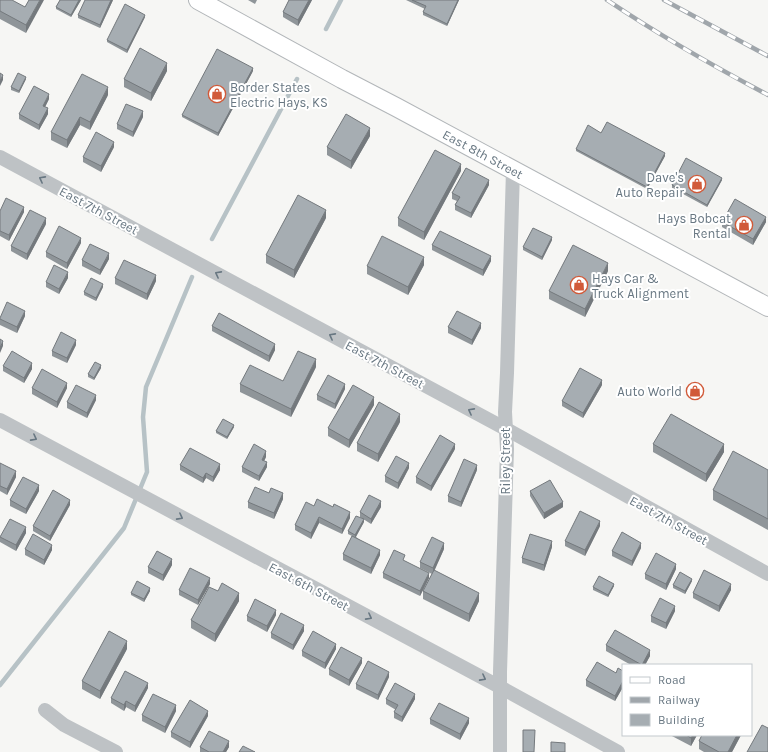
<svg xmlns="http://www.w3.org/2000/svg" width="768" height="752" font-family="Karla,sans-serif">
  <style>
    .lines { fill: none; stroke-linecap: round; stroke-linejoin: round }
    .stream { stroke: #b7c2c6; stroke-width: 4.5 }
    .major-casing { stroke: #b2b6b9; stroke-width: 20 }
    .minor { stroke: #bec2c5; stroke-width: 14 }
    .major { stroke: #fff; stroke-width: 18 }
    .rail-casing { stroke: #a0a6ab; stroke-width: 4.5 }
    .rail { stroke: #fff; stroke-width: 3; stroke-dasharray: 9; stroke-linecap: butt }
    .wall { fill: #8f9599 }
    .shaded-wall { fill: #74797d }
    .building { fill: #a6adb2; stroke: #74797d }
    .oneway { stroke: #687782 }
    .labels { text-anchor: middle; stroke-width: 4; stroke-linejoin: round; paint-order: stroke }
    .poi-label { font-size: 13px; fill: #687782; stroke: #fff; text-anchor: end }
    .street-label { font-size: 13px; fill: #687782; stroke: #fff }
  </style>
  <rect width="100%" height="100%" fill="#f6f6f4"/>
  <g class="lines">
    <g class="stream">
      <path d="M 326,29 L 341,0"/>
      <path d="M 212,239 L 297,79"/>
      <path d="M 0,685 L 124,528 L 147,472 L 143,417 L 146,387 L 192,277"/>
    </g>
    <defs>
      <g id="major">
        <path id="s1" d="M 198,0 L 342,79 L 396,107 L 768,307"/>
      </g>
    </defs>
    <use href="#major" class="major-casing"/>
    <g class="minor">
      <path d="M 0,157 L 506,429 L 768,574"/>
      <path d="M 0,420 L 500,687 L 618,752"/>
      <path d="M 45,710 L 64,725 L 116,752"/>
      <path d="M 500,752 L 500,672 L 507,449 L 505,412 L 507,373 L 513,170"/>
    </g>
    <use href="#major" class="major"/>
    <defs>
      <g id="rail">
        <path d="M 607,0 C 659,35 713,66 768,95"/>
        <path d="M 664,0 L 768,56"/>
      </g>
    </defs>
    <use href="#rail" class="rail-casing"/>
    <use href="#rail" class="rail"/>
  </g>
  <g class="wall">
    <path d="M 0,0 L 25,7 L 29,0 L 26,33 L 0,19 Z"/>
    <path d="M 60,0 L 81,0 L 71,17 L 56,9 L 56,7 Z"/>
    <path d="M 113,0 L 100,28 L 78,18 L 78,15 Z"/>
    <path d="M 248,0 L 257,0 L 255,4 Z"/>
    <path d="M 289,0 L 312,0 L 298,26 L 283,17 L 283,12 Z"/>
    <path d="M 406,0 L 459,0 L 447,26 L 423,15 L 423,12 L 425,9 Z"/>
    <path d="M 145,17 L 127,53 L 107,42 L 107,40 Z"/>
    <path d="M 167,71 L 151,101 L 124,87 L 124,79 Z"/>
    <path d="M 253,71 L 218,136 L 182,117 L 182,115 Z"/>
    <path d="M 26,79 L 19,93 L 11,90 L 11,87 Z"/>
    <path d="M 108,95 L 90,130 L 80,125 L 67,148 L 51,140 L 51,132 Z"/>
    <path d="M 49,99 L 45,107 L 48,114 L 39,130 L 19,119 L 19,114 Z"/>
    <path d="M 143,117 L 133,137 L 117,129 L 117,124 Z"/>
    <path d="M 601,133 L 665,156 L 647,189 L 576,151 L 576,149 Z"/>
    <path d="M 370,136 L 351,169 L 327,155 L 327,147 Z"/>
    <path d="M 114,147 L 101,172 L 83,162 L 83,157 Z"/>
    <path d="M 461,171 L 424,240 L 398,226 L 398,218 Z"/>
    <path d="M 722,180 L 707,207 L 672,188 L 672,185 Z"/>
    <path d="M 489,185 L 471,218 L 455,210 L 455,205 L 457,201 L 452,199 L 452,193 Z"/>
    <path d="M 0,211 L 24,212 L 9,241 L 0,236 Z"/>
    <path d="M 326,218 L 294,278 L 266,263 L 266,255 Z"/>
    <path d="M 722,222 L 766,222 L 753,245 L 722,227 Z"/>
    <path d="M 46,224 L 27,260 L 11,251 L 11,246 Z"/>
    <path d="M 552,240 L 542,260 L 523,250 L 523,247 Z"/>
    <path d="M 81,243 L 67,269 L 46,257 L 46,252 Z"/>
    <path d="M 432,245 L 491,261 L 483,276 L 432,250 Z"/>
    <path d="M 109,259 L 100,275 L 82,266 L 82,260 Z"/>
    <path d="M 424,265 L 408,295 L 367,274 L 367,266 Z"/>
    <path d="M 608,271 L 585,317 L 549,299 L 549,291 Z"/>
    <path d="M 68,278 L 59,294 L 46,287 L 46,282 Z"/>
    <path d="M 115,278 L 156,281 L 147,300 L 115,284 Z"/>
    <path d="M 103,287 L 96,301 L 84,295 L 84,292 Z"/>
    <path d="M 25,316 L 17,333 L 0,325 L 0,318 Z"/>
    <path d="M 212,326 L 275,350 L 269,362 L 212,331 Z"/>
    <path d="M 448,327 L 481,328 L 472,345 L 448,333 Z"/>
    <path d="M 76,345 L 67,363 L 52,356 L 52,351 Z"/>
    <path d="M 3,366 L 32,369 L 24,383 L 3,371 Z"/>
    <path d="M 316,367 L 291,417 L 240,392 L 240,384 L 283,381 Z"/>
    <path d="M 101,368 L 94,380 L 88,377 L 88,374 Z"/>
    <path d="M 602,385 L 583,418 L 562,406 L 562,401 Z"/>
    <path d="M 32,388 L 67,388 L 57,408 L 32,394 Z"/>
    <path d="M 345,389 L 335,409 L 317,400 L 317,395 Z"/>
    <path d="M 96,400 L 87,418 L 67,408 L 67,402 Z"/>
    <path d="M 374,405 L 349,448 L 328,436 L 328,428 Z"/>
    <path d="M 400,422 L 378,462 L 357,451 L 357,443 Z"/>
    <path d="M 234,427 L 227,439 L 216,433 L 216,431 Z"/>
    <path d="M 653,444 L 724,452 L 706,482 L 653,452 Z"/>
    <path d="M 455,449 L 431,491 L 416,483 L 416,477 Z"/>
    <path d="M 266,457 L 264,461 L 267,467 L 259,481 L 242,472 L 242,467 Z"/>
    <path d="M 0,463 L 16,477 L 7,495 L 0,491 Z"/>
    <path d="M 180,465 L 220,470 L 213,482 L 206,478 L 203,483 L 180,470 Z"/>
    <path d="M 409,468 L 398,489 L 385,482 L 385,476 Z"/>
    <path d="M 477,470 L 461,507 L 448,502 L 448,496 Z"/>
    <path d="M 768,470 L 768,530 L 713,500 L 713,490 Z"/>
    <path d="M 39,491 L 26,514 L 10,506 L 10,500 Z"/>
    <path d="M 530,491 L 563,507 L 544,519 L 530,496 Z"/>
    <path d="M 269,493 L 283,499 L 274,519 L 248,508 L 248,502 Z"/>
    <path d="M 70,505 L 50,541 L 33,531 L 33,526 Z"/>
    <path d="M 314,506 L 350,518 L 342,534 L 319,523 L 311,539 L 295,530 L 295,525 Z"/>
    <path d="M 381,507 L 371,524 L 360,517 L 360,512 Z"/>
    <path d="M 364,522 L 356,537 L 380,555 L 371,574 L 343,560 L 343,554 L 352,536 L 348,534 L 348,531 Z"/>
    <path d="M 600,526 L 585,556 L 565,546 L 565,541 Z"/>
    <path d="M 26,533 L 16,551 L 0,542 L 0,537 Z"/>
    <path d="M 552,547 L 544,571 L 522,563 L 522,558 Z"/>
    <path d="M 641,548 L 632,566 L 612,556 L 612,551 Z"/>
    <path d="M 25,549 L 52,550 L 44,565 L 25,555 Z"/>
    <path d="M 444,549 L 434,570 L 479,601 L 469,622 L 423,599 L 423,591 L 432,574 L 420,568 L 420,562 Z"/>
    <path d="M 405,561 L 429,578 L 420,596 L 383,578 L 383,573 Z"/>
    <path d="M 172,565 L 163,581 L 148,573 L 148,567 Z"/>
    <path d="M 676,569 L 666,590 L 645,579 L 645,574 Z"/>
    <path d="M 692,581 L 685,594 L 673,588 L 673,585 Z"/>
    <path d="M 210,584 L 198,605 L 179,595 L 179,590 Z"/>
    <path d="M 614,586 L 608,597 L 593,590 L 593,587 Z"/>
    <path d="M 731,590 L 719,612 L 693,598 L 693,593 Z"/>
    <path d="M 150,591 L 144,602 L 131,595 L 131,593 Z"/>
    <path d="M 218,591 L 239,601 L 215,642 L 191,628 L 191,620 Z"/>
    <path d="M 675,611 L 666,629 L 651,622 L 651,616 Z"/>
    <path d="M 276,615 L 267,632 L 247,621 L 247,616 Z"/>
    <path d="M 304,631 L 293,650 L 271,638 L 271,633 Z"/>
    <path d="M 606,645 L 650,656 L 645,665 L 631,665 L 606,651 Z"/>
    <path d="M 127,649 L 100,699 L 82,689 L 82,681 Z"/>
    <path d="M 336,649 L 325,669 L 302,656 L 302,651 Z"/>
    <path d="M 362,663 L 349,686 L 329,675 L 329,669 Z"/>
    <path d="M 623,671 L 623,687 L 615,701 L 586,686 L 586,680 Z"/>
    <path d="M 389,677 L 378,700 L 356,689 L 356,684 Z"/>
    <path d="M 148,688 L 135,712 L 126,707 L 124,711 L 111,703 L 111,698 Z"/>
    <path d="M 386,699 L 415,699 L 402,722 L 394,718 L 394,712 L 396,710 L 386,704 Z"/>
    <path d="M 176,711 L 165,733 L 142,721 L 142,715 Z"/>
    <path d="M 208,716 L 190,748 L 171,737 L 171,732 Z"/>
    <path d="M 430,719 L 469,723 L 460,740 L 430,724 Z"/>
    <path d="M 670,735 L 697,735 L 691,746 Z"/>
    <path d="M 702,735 L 741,735 L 732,752 L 704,752 L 699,749 L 699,741 Z"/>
    <path d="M 200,747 L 229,747 L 226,752 L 200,752 Z"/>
  </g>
  <g class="shaded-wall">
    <path d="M 40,0 L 44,0 L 26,33 L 26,25 Z"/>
    <path d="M 79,0 L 81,0 L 71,17 L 71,15 Z"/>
    <path d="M 111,0 L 113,0 L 100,28 L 100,25 Z"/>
    <path d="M 309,0 L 312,0 L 298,26 L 298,20 Z"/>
    <path d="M 458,0 L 459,0 L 447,26 L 447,24 Z"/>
    <path d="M 145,15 L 145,17 L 127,53 L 127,50 Z"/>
    <path d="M 167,63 L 167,71 L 151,101 L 151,93 Z"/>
    <path d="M 253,68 L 253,71 L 218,136 L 218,133 Z"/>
    <path d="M 3,75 L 3,80 L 0,86 L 0,81 Z"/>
    <path d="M 26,77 L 26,79 L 19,93 L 19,91 Z"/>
    <path d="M 108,87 L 108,95 L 90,130 L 90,122 Z"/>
    <path d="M 49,94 L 49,99 L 43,111 L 43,106 Z"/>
    <path d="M 48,108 L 48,114 L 39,130 L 39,125 Z"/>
    <path d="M 143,111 L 143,117 L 133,137 L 133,132 Z"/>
    <path d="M 80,117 L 80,125 L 67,148 L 67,140 Z"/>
    <path d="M 370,128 L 370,136 L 351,169 L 351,161 Z"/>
    <path d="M 114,142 L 114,147 L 101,172 L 101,166 Z"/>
    <path d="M 665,153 L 665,156 L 647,189 L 647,187 Z"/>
    <path d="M 461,164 L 461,171 L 424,240 L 424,232 Z"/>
    <path d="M 722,178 L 722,180 L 707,207 L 707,205 Z"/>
    <path d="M 489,180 L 489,185 L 471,218 L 471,213 Z"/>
    <path d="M 24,207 L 24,212 L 9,241 L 9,235 Z"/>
    <path d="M 326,210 L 326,218 L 294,278 L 294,270 Z"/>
    <path d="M 766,217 L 766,222 L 753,245 L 753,239 Z"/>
    <path d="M 46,218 L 46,224 L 27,260 L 27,254 Z"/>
    <path d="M 552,237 L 552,240 L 542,260 L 542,257 Z"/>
    <path d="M 81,238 L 81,243 L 67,269 L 67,263 Z"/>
    <path d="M 109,253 L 109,259 L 100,275 L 100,270 Z"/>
    <path d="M 491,256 L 491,261 L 483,276 L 483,270 Z"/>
    <path d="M 424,257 L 424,265 L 408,295 L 408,287 Z"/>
    <path d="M 608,263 L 608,271 L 585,317 L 585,309 Z"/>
    <path d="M 68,272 L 68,278 L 59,294 L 59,289 Z"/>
    <path d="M 156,275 L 156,281 L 147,300 L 147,294 Z"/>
    <path d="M 103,284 L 103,287 L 96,301 L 96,298 Z"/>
    <path d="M 25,311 L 25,316 L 17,333 L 17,327 Z"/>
    <path d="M 481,323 L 481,328 L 472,345 L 472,340 Z"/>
    <path d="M 76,340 L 76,345 L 67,363 L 67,358 Z"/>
    <path d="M 3,341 L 3,346 L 0,353 L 0,348 Z"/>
    <path d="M 275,344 L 275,350 L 269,362 L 269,356 Z"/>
    <path d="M 316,359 L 316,367 L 291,417 L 291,409 Z"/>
    <path d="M 32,363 L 32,369 L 24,383 L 24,378 Z"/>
    <path d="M 101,365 L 101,368 L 94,380 L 94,378 Z"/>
    <path d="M 602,380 L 602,385 L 583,418 L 583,413 Z"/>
    <path d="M 67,383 L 67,388 L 57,408 L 57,402 Z"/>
    <path d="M 345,384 L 345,389 L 335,409 L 335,404 Z"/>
    <path d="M 96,395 L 96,400 L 87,418 L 87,413 Z"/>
    <path d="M 374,397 L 374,405 L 349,448 L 349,440 Z"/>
    <path d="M 400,414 L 400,422 L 378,462 L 378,454 Z"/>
    <path d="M 234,425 L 234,427 L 227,439 L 227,437 Z"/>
    <path d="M 455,444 L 455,449 L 431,491 L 431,486 Z"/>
    <path d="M 724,444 L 724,452 L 706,482 L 706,474 Z"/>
    <path d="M 266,451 L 266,457 L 262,465 L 262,460 Z"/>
    <path d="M 267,462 L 267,467 L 259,481 L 259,476 Z"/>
    <path d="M 409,463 L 409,468 L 398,489 L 398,483 Z"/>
    <path d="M 220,464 L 220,470 L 213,482 L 213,477 Z"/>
    <path d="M 477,465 L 477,470 L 461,507 L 461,502 Z"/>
    <path d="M 16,471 L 16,477 L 7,495 L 7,489 Z"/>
    <path d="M 206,473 L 206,478 L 203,483 L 203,478 Z"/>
    <path d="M 39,485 L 39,491 L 26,514 L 26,509 Z"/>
    <path d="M 283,493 L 283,499 L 274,519 L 274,513 Z"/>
    <path d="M 70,500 L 70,505 L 50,541 L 50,536 Z"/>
    <path d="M 381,501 L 381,507 L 371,524 L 371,519 Z"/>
    <path d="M 563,502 L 563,507 L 544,519 L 544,513 Z"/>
    <path d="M 350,512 L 350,518 L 342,534 L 342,529 Z"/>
    <path d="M 319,517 L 319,523 L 311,539 L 311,533 Z"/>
    <path d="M 364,519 L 364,522 L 355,538 L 355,535 Z"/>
    <path d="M 600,521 L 600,526 L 585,556 L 585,550 Z"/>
    <path d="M 26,527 L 26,533 L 16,551 L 16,545 Z"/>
    <path d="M 552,541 L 552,547 L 544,571 L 544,565 Z"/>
    <path d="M 444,543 L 444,549 L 433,574 L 433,568 Z"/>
    <path d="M 641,543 L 641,548 L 632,566 L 632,561 Z"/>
    <path d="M 52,545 L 52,550 L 44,565 L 44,560 Z"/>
    <path d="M 380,550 L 380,555 L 371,574 L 371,568 Z"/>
    <path d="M 172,559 L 172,565 L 163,581 L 163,575 Z"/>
    <path d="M 676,564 L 676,569 L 666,590 L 666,584 Z"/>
    <path d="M 429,573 L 429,578 L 420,596 L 420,591 Z"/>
    <path d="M 210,578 L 210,584 L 198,605 L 198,600 Z"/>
    <path d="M 692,579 L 692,581 L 685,594 L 685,591 Z"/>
    <path d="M 614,584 L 614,586 L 608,597 L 608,595 Z"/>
    <path d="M 731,584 L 731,590 L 719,612 L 719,606 Z"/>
    <path d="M 150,588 L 150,591 L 144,602 L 144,599 Z"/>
    <path d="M 239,593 L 239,601 L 215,642 L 215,634 Z"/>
    <path d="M 479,593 L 479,601 L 469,622 L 469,614 Z"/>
    <path d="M 675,606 L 675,611 L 666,629 L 666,623 Z"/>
    <path d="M 276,610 L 276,615 L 267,632 L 267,626 Z"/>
    <path d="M 304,625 L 304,631 L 293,650 L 293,645 Z"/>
    <path d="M 127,641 L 127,649 L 100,699 L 100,691 Z"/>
    <path d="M 336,644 L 336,649 L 325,669 L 325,663 Z"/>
    <path d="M 650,650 L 650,656 L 645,665 L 642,665 Z"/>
    <path d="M 362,658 L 362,663 L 349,686 L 349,680 Z"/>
    <path d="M 389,672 L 389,677 L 378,700 L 378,695 Z"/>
    <path d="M 623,681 L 623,687 L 615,701 L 615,696 Z"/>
    <path d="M 148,683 L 148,688 L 135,712 L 135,706 Z"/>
    <path d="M 415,694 L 415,699 L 402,722 L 402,717 Z"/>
    <path d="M 126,701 L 126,707 L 124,711 L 124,705 Z"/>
    <path d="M 176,705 L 176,711 L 165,733 L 165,727 Z"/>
    <path d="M 208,711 L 208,716 L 190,748 L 190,742 Z"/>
    <path d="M 469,718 L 469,723 L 460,740 L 460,734 Z"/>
    <path d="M 693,735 L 697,735 L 691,746 L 691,738 Z"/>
    <path d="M 737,735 L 741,735 L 732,752 L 728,752 Z"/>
    <path d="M 229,741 L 229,747 L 226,752 L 223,752 Z"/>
  </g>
  <g class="building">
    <path d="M 0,0 L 12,0 L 25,7 L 29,0 L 40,0 L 26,25 L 0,11 Z"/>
    <path d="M 60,0 L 79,0 L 71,15 L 56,7 Z"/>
    <path d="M 85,0 L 111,0 L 100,25 L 78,15 Z"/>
    <path d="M 289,0 L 309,0 L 298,20 L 283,12 Z"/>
    <path d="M 412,0 L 458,0 L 447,24 L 423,12 L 426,6 Z"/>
    <path d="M 125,4 L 145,15 L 127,50 L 107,40 Z"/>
    <path d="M 140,48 L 167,63 L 151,93 L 124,79 Z"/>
    <path d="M 217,49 L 253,68 L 218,133 L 182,115 Z"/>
    <path d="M 0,73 L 3,75 L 0,81 Z"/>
    <path d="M 18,73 L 26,77 L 19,91 L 11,87 Z"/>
    <path d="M 82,74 L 108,87 L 90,122 L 80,117 L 67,140 L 51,132 Z"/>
    <path d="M 34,86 L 49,94 L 43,106 L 48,108 L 39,125 L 19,114 Z"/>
    <path d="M 126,104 L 143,111 L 133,132 L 117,124 Z"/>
    <path d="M 346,114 L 370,128 L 351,161 L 327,147 Z"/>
    <path d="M 607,122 L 665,153 L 647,187 L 576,149 L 588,125 L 601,133 Z"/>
    <path d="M 96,132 L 114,142 L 101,166 L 83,157 Z"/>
    <path d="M 435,150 L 461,164 L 424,232 L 398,218 Z"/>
    <path d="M 686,158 L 722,178 L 707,205 L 672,185 Z"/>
    <path d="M 466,168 L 489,180 L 471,213 L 455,205 L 460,197 L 452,193 Z"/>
    <path d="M 298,195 L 326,210 L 294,270 L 266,255 Z"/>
    <path d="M 6,198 L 24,207 L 9,235 L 0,231 L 0,211 Z"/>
    <path d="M 735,199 L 766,217 L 753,239 L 722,222 Z"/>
    <path d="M 30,210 L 46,218 L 27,254 L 11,246 Z"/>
    <path d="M 59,226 L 81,238 L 67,263 L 46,252 Z"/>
    <path d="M 533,228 L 552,237 L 542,257 L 523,247 Z"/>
    <path d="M 440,231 L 491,256 L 483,270 L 432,245 Z"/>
    <path d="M 382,236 L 424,257 L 408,287 L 367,266 Z"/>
    <path d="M 90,244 L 109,253 L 100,270 L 82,260 Z"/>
    <path d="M 573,245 L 608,263 L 585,309 L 549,291 Z"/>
    <path d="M 124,260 L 156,275 L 147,294 L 115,278 Z"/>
    <path d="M 54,265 L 68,272 L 59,289 L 46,282 Z"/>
    <path d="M 91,278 L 103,284 L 96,298 L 84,292 Z"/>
    <path d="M 7,302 L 25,311 L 17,327 L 0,319 L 0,318 Z"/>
    <path d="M 457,311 L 481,323 L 472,340 L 448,327 Z"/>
    <path d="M 219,313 L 275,344 L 269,356 L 212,326 Z"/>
    <path d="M 61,332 L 76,340 L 67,358 L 52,351 Z"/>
    <path d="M 0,339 L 3,341 L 0,348 Z"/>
    <path d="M 12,351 L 32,363 L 24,378 L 3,366 Z"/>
    <path d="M 298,351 L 316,359 L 291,409 L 240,384 L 250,365 L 283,381 Z"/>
    <path d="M 95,362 L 101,365 L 94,378 L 88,374 Z"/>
    <path d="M 580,368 L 602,380 L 583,413 L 562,401 Z"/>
    <path d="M 42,369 L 67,383 L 57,402 L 32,388 Z"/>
    <path d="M 328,375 L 345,384 L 335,404 L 317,395 Z"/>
    <path d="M 76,385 L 96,395 L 87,413 L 67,402 Z"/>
    <path d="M 353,385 L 374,397 L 349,440 L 328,428 Z"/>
    <path d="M 379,402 L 400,414 L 378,454 L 357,443 Z"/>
    <path d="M 671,414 L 724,444 L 706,474 L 653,444 Z"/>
    <path d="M 223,419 L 234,425 L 227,437 L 216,431 Z"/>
    <path d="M 440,435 L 455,444 L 431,486 L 416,477 Z"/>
    <path d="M 254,444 L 266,451 L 262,460 L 267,462 L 259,476 L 242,467 Z"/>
    <path d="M 190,448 L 220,464 L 213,477 L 206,473 L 203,478 L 180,465 Z"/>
    <path d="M 733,451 L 768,470 L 768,519 L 713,490 Z"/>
    <path d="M 396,456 L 409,463 L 398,483 L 385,476 Z"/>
    <path d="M 464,459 L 477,465 L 461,502 L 448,496 Z"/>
    <path d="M 0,463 L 16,471 L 7,489 L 0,486 Z"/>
    <path d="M 23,477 L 39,485 L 26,509 L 10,500 Z"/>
    <path d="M 550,480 L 563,502 L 544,513 L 530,491 Z"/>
    <path d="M 255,487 L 269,493 L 271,488 L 283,493 L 274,513 L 248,502 Z"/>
    <path d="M 53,490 L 70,500 L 50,536 L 33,526 Z"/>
    <path d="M 369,495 L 381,501 L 371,519 L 360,512 Z"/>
    <path d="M 317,499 L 333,507 L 334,504 L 350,512 L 342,529 L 319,517 L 311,533 L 295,525 L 306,502 L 314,506 Z"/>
    <path d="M 580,511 L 600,521 L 585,550 L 565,541 Z"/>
    <path d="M 356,516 L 364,519 L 355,535 L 348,531 Z"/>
    <path d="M 10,519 L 26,527 L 16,545 L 0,537 Z"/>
    <path d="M 622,532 L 641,543 L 632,561 L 612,551 Z"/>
    <path d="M 33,534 L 52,545 L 44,560 L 25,549 Z"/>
    <path d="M 530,534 L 552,541 L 544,565 L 522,558 Z"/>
    <path d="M 352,536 L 380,550 L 371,568 L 343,554 Z"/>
    <path d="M 432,537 L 444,543 L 433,568 L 420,562 Z"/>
    <path d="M 394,550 L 405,555 L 403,560 L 429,573 L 420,591 L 383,573 Z"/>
    <path d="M 157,551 L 172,559 L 163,575 L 148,567 Z"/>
    <path d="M 656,553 L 676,564 L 666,584 L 645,574 Z"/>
    <path d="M 190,568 L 210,578 L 198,600 L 179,590 Z"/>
    <path d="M 434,570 L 479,593 L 469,614 L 423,591 Z"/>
    <path d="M 704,570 L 731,584 L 719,606 L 693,593 Z"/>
    <path d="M 680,572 L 692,579 L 685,591 L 673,585 Z"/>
    <path d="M 599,576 L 614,584 L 608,595 L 593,587 Z"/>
    <path d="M 137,581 L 150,588 L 144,599 L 131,593 Z"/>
    <path d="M 222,583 L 239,593 L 215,634 L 191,620 L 209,587 L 218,591 Z"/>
    <path d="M 660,598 L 675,606 L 666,623 L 651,616 Z"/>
    <path d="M 255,599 L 276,610 L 267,626 L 247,616 Z"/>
    <path d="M 281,613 L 304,625 L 293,645 L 271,633 Z"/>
    <path d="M 615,630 L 650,650 L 642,665 L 606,645 Z"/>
    <path d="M 109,631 L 127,641 L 100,691 L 82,681 Z"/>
    <path d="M 313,631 L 336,644 L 325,663 L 302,651 Z"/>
    <path d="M 341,647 L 362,658 L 349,680 L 329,669 Z"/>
    <path d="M 368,661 L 389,672 L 378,695 L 356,684 Z"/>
    <path d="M 597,662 L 616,673 L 618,668 L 623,671 L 623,681 L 615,696 L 586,680 Z"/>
    <path d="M 125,671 L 148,683 L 135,706 L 126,701 L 124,705 L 111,698 Z"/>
    <path d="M 395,683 L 415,694 L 402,717 L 394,712 L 398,705 L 386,699 Z"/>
    <path d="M 153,694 L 176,705 L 165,727 L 142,715 Z"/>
    <path d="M 190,700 L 208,711 L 190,742 L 171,732 Z"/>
    <path d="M 439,703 L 469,718 L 460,734 L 430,719 Z"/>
    <path d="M 762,725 L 768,728 L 768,752 L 747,752 Z"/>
    <path d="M 523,730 L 535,730 L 534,752 L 523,752 Z"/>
    <path d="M 209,731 L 229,741 L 223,752 L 209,752 L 200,747 Z"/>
    <path d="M 686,735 L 693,735 L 691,738 Z"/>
    <path d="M 702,735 L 737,735 L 728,752 L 719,752 L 699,741 Z"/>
    <path d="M 551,742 L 565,743 L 565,752 L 551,752 Z"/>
    <path d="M 243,746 L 255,752 L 239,752 Z"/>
  </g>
  <defs><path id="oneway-chevron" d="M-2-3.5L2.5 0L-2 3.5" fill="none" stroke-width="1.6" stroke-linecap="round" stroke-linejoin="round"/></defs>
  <g class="oneway">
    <use href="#oneway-chevron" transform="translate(42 179) rotate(-152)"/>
    <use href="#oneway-chevron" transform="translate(218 274) rotate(-152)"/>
    <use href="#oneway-chevron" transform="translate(332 336) rotate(-152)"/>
    <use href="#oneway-chevron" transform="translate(471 411) rotate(-152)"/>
    <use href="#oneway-chevron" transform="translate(34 438) rotate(28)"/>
    <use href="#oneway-chevron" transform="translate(180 517) rotate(28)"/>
    <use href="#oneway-chevron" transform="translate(369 617) rotate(28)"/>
    <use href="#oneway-chevron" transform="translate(483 678) rotate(28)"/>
  </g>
  <defs>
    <symbol id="shop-ring" viewBox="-11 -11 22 22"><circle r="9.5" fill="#fff" stroke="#d15a39" stroke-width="1.5"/><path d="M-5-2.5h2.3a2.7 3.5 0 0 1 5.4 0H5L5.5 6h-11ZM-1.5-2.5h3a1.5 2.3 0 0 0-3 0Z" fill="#d15a39"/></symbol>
  </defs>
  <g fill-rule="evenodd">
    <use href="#shop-ring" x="207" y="84" width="20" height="20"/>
    <use href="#shop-ring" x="687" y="174" width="20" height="20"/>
    <use href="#shop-ring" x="734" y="215" width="20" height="20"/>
    <use href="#shop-ring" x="569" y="275" width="20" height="20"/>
    <use href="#shop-ring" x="685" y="381" width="20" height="20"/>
  </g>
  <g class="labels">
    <g class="poi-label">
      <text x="230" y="92" text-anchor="start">Border States<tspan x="230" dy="15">Electric Hays, KS</tspan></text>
      <text x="684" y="182">Dave's<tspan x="684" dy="15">Auto Repair</tspan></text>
      <text x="731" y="223">Hays Bobcat<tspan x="731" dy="15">Rental</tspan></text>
      <text x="592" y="283" text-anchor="start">Hays Car &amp;<tspan x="592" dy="15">Truck Alignment</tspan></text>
      <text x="682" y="396">Auto World</text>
    </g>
    <g class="street-label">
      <text dy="5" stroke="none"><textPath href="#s1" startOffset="324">East 8th Street</textPath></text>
      <text transform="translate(99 210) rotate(28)" y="5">East 7th Street</text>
      <text transform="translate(385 364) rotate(28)" y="5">East 7th Street</text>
      <text transform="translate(505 461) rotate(-90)" y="5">Riley Street</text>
      <text transform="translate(669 520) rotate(29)" y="5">East 7th Street</text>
      <text transform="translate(309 586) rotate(28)" y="5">East 6th Street</text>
    </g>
  </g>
  <rect x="622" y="664" width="130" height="72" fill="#ffffff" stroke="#c3c9cd"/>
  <rect x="630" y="677" width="20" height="6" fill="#ffffff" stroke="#c3c9cd"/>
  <text x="658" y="684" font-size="12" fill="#687782">Road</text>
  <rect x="630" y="697" width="20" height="6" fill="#a0a6ab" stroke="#c3c9cd"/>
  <text x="658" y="704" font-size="12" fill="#687782">Railway</text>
  <rect x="630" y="714" width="20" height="12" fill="#a6adb2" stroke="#c3c9cd"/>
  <text x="658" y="724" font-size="12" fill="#687782">Building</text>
</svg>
